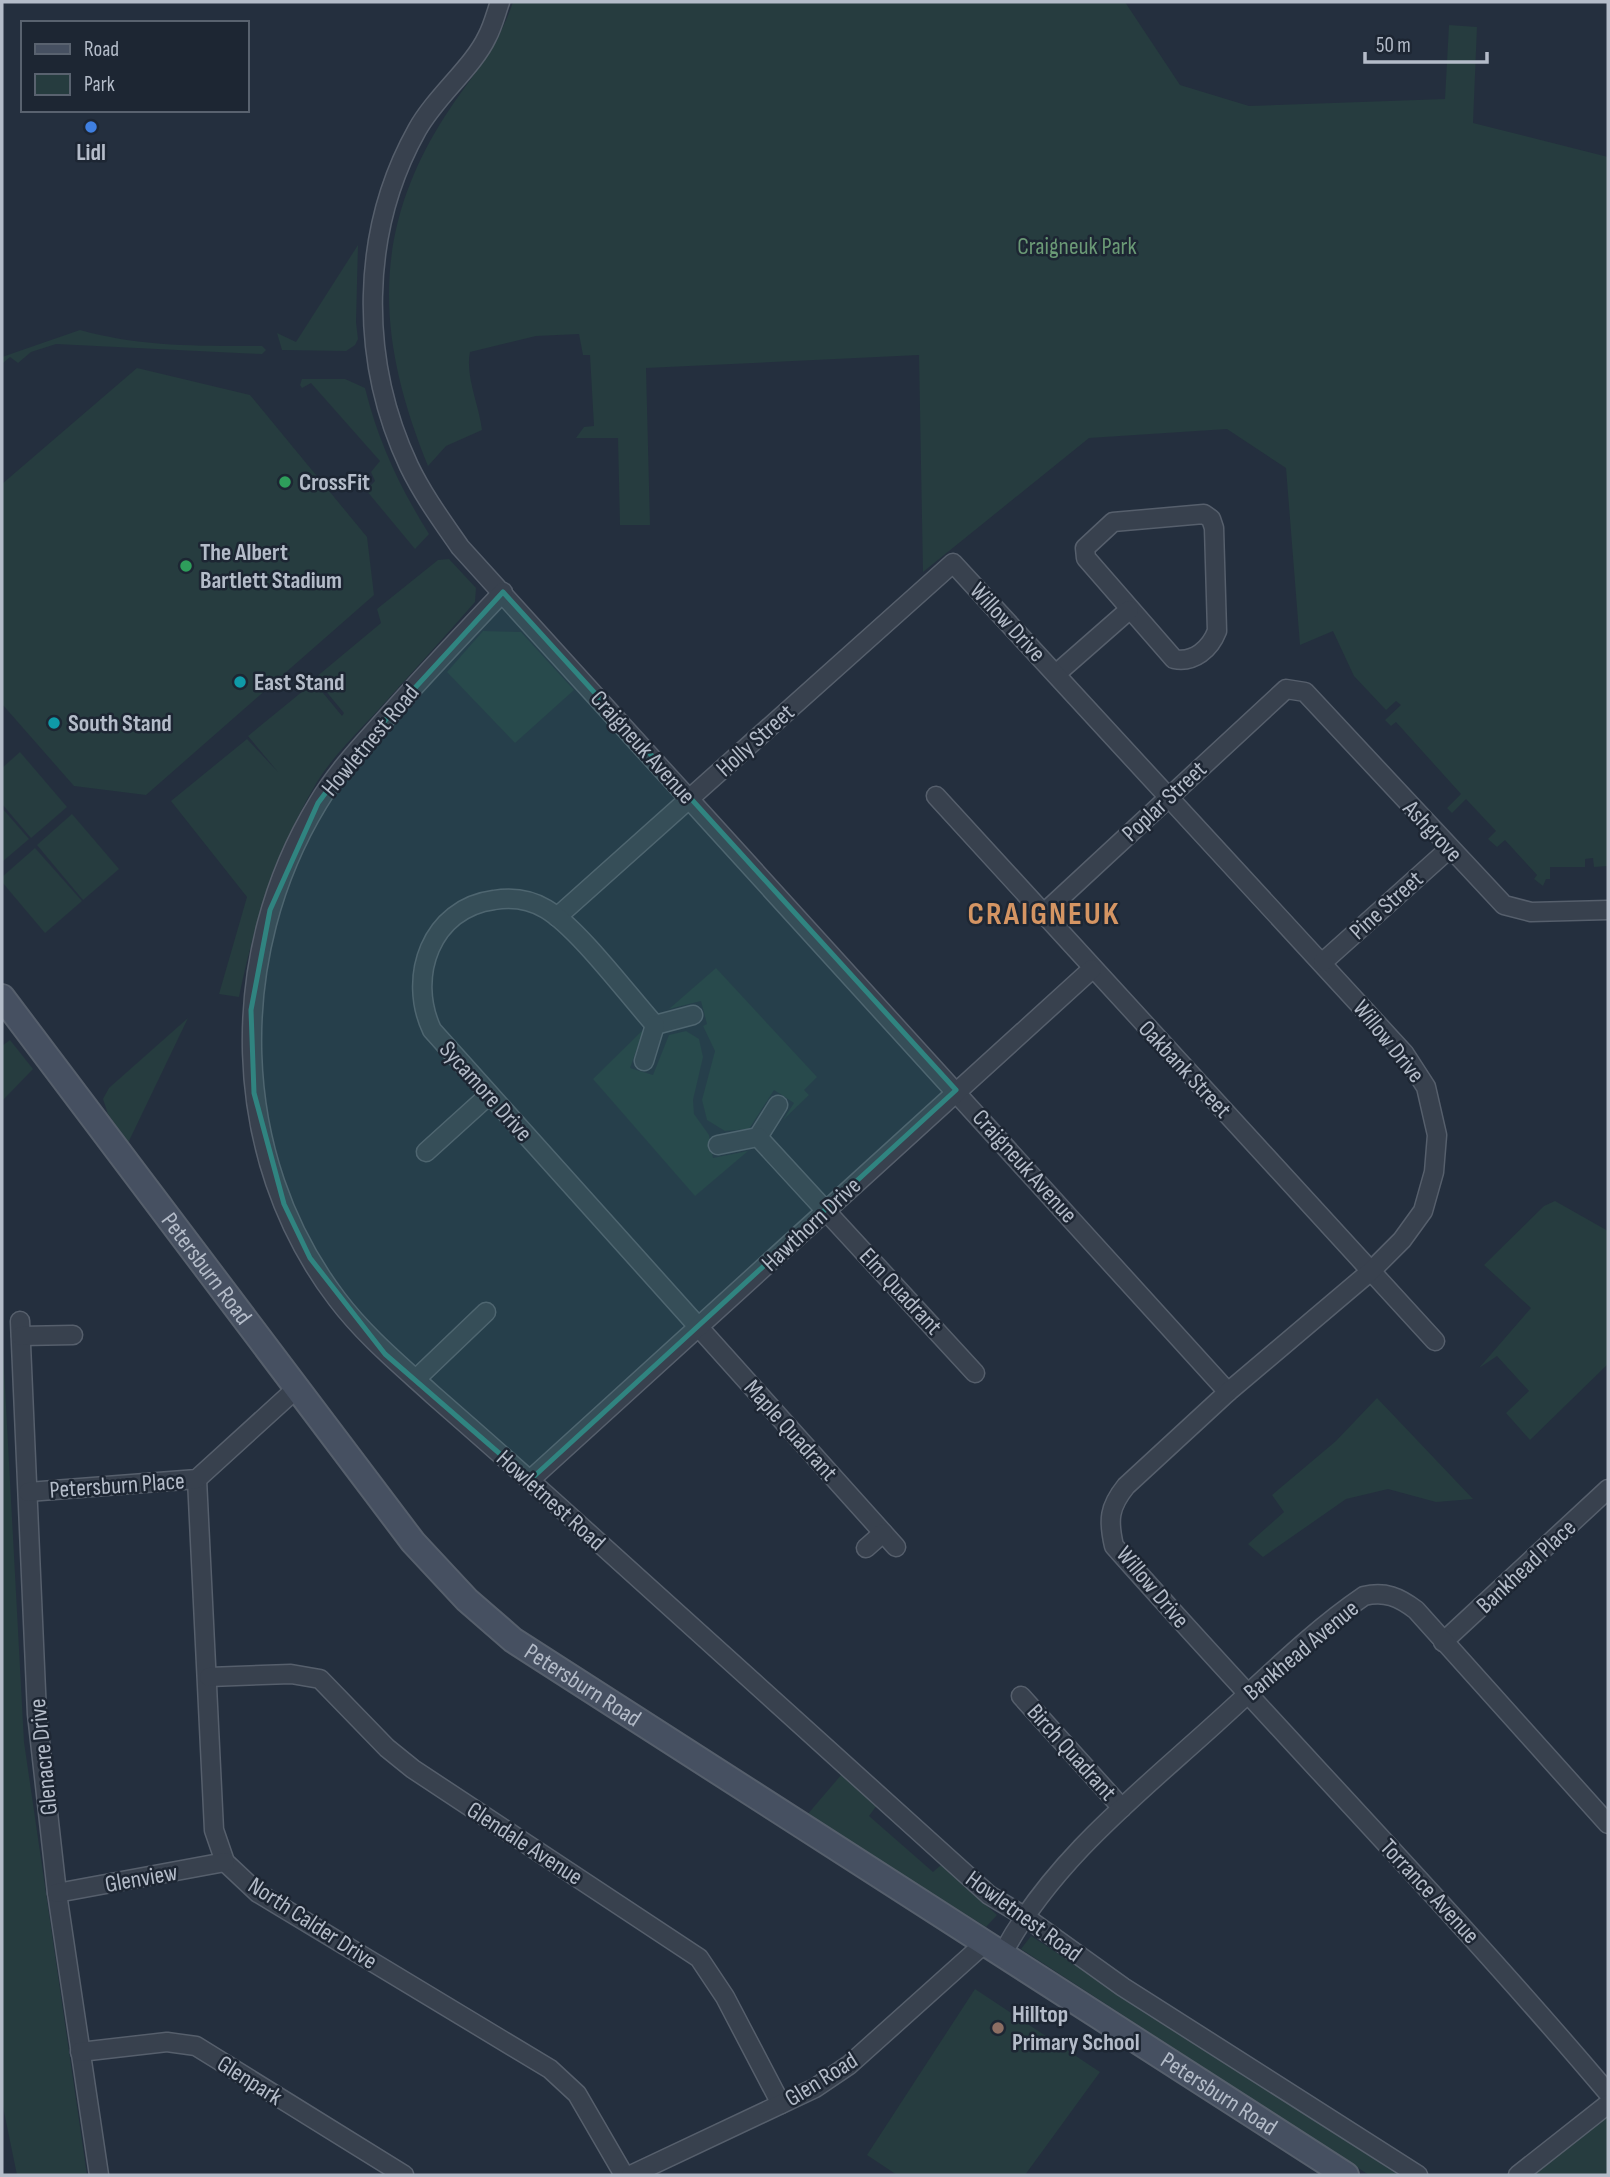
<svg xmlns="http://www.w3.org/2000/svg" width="1610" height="2177" font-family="'Sofia Sans Condensed',sans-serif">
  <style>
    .green { fill: #263c3f }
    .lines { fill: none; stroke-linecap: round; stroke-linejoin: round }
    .minor-casing { stroke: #565f6c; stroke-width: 21 }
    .secondary-casing { stroke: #565f6c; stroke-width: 28 }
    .minor { stroke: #38414e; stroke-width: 18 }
    .secondary { stroke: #465061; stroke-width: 24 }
    .marked { fill: #308480; fill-opacity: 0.2; stroke: #308480; stroke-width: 5; stroke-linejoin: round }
    .shop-dot { fill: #3f7fe0; stroke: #1d2633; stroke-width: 2.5 }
    .leisure-dot { fill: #2e9e5b; stroke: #1d2633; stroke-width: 2.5 }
    .culture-dot { fill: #0f9aa8; stroke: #1d2633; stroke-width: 2.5 }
    .education-dot { fill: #8d6e63; stroke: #1d2633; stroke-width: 2.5 }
    .labels { text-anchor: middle; stroke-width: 5; stroke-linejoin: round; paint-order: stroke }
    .poi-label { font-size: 24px; font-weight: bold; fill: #b4bcc9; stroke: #1d2633; text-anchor: start }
    .park-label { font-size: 24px; fill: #6b9a76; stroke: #1d2633 }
    .street-label { font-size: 24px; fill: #b4bcc9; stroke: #1d2633 }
    .district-label { font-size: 32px; font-weight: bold; letter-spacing: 2px; fill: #d59563; stroke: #1d2633 }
  </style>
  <rect width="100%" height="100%" fill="#242f3e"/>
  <g class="green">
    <path d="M 513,2 L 1125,2 L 1180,85 L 1249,106 L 1445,99 L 1449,25 L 1477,27 L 1473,123 L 1608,157 L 1608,866 L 1594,867 L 1593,858 L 1585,859 L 1585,867 L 1550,867 L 1550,879 L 1546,879 L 1543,886 L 1534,879 L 1537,875 L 1505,840 L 1497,847 L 1488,839 L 1496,831 L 1466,799 L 1452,813 L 1447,808 L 1461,794 L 1396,722 L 1391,726 L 1385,720 L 1401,705 L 1396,701 L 1386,710 L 1354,676 L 1333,631 L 1300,645 L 1286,468 L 1227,429 L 1089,438 L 923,572 L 919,355 L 646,368 L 650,525 L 620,525 L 618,438 L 576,438 L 584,427 L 594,426 L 590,355 L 583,355 L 579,334 L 536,336 L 470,352 C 465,376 479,405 482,430 L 446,446 L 428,466 C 379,345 369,240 440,124 C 467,80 496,53 513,2 Z"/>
    <path d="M 358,245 L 356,322 L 358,339 L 355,345 L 346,351 L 282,350 L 277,333 L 296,342 Z"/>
    <path d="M 80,330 C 140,347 200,346 262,346 L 266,350 L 262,354 L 238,353 L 56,344 L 31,352 L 18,363 L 10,357 L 2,364 L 2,357 Z"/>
    <path d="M 137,368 L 250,395 L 367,537 L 374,595 L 146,795 L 74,786 L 2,704 L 2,484 Z"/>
    <path d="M 302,379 L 345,379 L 365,388 C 378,441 400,488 429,534 L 415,549 L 366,490 L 375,481 L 371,472 L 380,461 L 311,383 L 302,388 L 300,385 Z"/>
    <path d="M 449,559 L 476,588 L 475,602 C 444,638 411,673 379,709 C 358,732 333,756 317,782 C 278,847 254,923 239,997 L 219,994 L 247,897 L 171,801 L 247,739 L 278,772 L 248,736 L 314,682 L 342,716 L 344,713 L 315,678 L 381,623 L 377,609 L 438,560 Z"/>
    <path d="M 483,631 L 521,632 L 574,690 L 515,743 L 447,672 Z"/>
    <path d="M 20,752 L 67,807 L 31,838 L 2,804 L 2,768 Z"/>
    <path d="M 2,808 L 29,839 L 2,862 Z"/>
    <path d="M 72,814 L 119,869 L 83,900 L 37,845 Z"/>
    <path d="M 35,848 L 82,901 L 45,933 L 2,882 L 2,877 Z"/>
    <path d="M 716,968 L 817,1077 L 804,1090 L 809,1095 L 783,1120 L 794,1103 L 774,1090 L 749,1129 L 725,1131 L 707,1120 L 702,1100 L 715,1051 L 703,1026 L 707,1024 L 701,1001 L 669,1009 Z"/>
    <path d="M 188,1018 L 128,1143 L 108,1114 L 103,1099 L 109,1088 Z"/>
    <path d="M 644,1029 L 630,1068 L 653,1075 L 669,1035 L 686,1031 L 699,1039 L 703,1057 L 693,1100 L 694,1114 L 709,1135 L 713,1158 L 748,1151 L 695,1196 L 593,1079 Z"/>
    <path d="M 10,1040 L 33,1069 L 2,1101 L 2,1046 Z"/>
    <path d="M 1555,1201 L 1608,1231 L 1608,1364 L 1530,1440 L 1506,1413 L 1529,1391 L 1497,1356 L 1479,1368 L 1531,1308 L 1484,1265 L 1544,1206 Z"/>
    <path d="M 2,1332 L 24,1742 L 87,2175 L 17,2175 L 2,2102 Z"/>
    <path d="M 1377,1398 L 1473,1499 L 1436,1502 L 1388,1489 L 1346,1499 L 1263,1557 L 1248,1544 L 1284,1512 L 1272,1495 L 1336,1441 Z"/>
    <path d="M 842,1774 L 877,1805 L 869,1816 L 933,1872 L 941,1865 L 997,1915 L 986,1927 L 807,1815 Z"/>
    <path d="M 1031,1936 L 1402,2175 L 1369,2175 L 1021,1949 Z"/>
    <path d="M 975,1989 L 1100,2072 L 1025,2175 L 897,2175 L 867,2155 Z"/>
    <path d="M 1608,2114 L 1608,2175 L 1531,2175 Z"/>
  </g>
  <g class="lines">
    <defs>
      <g id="minor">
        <path d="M 500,2 C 496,13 493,26 487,37 C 473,67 435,97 417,130 C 360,232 359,360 409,466 C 423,495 442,521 460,547 L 1228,1392"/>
        <path d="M 1204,514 L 1211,519 L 1214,528 L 1217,631 C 1210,649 1194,663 1174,659 L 1086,558 L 1085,548 L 1113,522 Z"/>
        <path d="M 503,592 C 464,633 425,674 387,717 C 363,744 337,771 318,803 C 226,954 228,1156 337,1299 C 365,1336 399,1364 433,1395 C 473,1430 514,1466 554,1502 C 699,1633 844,1764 989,1895 L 1024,1916 L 1123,1987 L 1418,2175"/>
        <path d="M 1056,674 L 1129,610"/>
        <path d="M 936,796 L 1435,1341"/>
        <path d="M 1044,913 L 1286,689 L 1305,692 L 1504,905 L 1531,912 L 1608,910"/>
        <path d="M 557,917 L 953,563 L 1404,1053 L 1426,1087 L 1437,1135 L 1434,1172 L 1423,1211 L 1402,1240 L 1371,1271 L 1228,1392 L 1126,1486 C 1109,1507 1108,1520 1114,1546 C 1277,1730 1449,1905 1608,2093"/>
        <path d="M 1323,962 L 1449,849"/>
        <path d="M 693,1015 L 655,1025 C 628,995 578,928 546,909 C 531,900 512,897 494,900 C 431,908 407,977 432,1030 L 896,1547"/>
        <path d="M 644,1061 L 655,1025"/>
        <path d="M 758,1137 L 778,1105"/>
        <path d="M 718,1145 L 758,1137 L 975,1373"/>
        <path d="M 426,1152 L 489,1095"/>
        <path d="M 20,1321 L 37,1714 L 57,1893 L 99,2175"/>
        <path d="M 21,1336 L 73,1335"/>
        <path d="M 416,1379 L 486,1312"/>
        <path d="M 197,1479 L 214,1830 L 225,1862 L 258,1893 L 550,2069 L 577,2094 L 624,2175"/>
        <path d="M 530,1480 L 1092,969"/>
        <path d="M 28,1492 L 197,1479 L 297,1388"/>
        <path d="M 866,1548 L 883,1533"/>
        <path d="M 1443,1642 L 1608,1489"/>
        <path d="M 209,1677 L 291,1674 L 320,1679 L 387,1748 L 413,1769 L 699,1958 L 725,1997 L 781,2104"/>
        <path d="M 1021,1696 L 1122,1808"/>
        <path d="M 57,1893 L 225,1862"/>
        <path d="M 1003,1953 C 1052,1861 1139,1793 1215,1724 C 1263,1681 1311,1632 1364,1596 C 1385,1591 1399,1597 1416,1610 L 1608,1824"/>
        <path d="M 80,2052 L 167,2042 L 196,2046 L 404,2175"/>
        <path d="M 631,2175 L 815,2088 L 849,2065 L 985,1943"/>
        <path d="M 1518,2175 L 1608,2104"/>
      </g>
      <g id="secondary">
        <path id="s1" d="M 2,997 L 413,1542 L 467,1600 L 513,1640 L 1346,2175"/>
      </g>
    </defs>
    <use href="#minor" class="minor-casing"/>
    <use href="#secondary" class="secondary-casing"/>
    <use href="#minor" class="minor"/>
    <use href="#secondary" class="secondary"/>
  </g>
  <path class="marked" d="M 503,592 L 956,1090 L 530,1480 L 385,1354 L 310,1258 L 284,1204 L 254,1093 L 251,1010 L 270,910 L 318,803 L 356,752 Z"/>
  <circle class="shop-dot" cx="91" cy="127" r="7"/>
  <g class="leisure-dot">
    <circle cx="285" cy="482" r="7"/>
    <circle cx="186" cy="566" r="7"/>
  </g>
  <g class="culture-dot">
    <circle cx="240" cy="682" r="7"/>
    <circle cx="54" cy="723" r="7"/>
  </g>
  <circle class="education-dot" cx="998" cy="2028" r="7"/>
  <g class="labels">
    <g class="poi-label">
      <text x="91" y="160" text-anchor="middle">Lidl</text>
      <text x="299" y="490">CrossFit</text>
      <text x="200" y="560">The Albert<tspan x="200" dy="28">Bartlett Stadium</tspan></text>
      <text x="254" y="690">East Stand</text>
      <text x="68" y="731">South Stand</text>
      <text x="1012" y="2022">Hilltop<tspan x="1012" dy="28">Primary School</tspan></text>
    </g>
    <g class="park-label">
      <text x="1077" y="254">Craigneuk Park</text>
    </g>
    <g class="street-label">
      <text transform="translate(1008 622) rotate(47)" y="8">Willow Drive</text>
      <text transform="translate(370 740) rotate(-50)" y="8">Howletnest Road</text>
      <text transform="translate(755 740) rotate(-42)" y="8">Holly Street</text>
      <text transform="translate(643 747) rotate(48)" y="8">Craigneuk Avenue</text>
      <text transform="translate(1164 801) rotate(-43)" y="8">Poplar Street</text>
      <text transform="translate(1433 831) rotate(47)" y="8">Ashgrove</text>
      <text transform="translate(1386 905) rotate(-42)" y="8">Pine Street</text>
      <text transform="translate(1389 1041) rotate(51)" y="8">Willow Drive</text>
      <text transform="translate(1185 1069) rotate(47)" y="8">Oakbank Street</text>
      <text transform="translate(486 1091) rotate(48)" y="8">Sycamore Drive</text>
      <text transform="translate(1025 1166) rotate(48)" y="8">Craigneuk Avenue</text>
      <text transform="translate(811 1224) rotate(-43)" y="8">Hawthorn Drive</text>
      <text dy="8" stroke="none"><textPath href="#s1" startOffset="340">Petersburn Road</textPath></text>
      <text transform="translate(901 1291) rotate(47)" y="8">Elm Quadrant</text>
      <text transform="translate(791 1430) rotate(48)" y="8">Maple Quadrant</text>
      <text transform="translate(117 1485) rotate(-4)" y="8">Petersburn Place</text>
      <text transform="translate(551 1500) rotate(42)" y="8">Howletnest Road</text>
      <text transform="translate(1526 1566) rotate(-43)" y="8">Bankhead Place</text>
      <text transform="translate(1153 1587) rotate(50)" y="8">Willow Drive</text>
      <text transform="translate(1301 1650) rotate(-40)" y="8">Bankhead Avenue</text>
      <text dy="8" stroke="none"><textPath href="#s1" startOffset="906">Petersburn Road</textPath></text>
      <text transform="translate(1072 1752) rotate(48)" y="8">Birch Quadrant</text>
      <text transform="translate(43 1757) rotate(-96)" y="8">Glenacre Drive</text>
      <text transform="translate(525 1843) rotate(33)" y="8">Glendale Avenue</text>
      <text transform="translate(141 1878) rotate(-10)" y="8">Glenview</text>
      <text transform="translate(1430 1891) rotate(47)" y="8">Torrance Avenue</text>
      <text transform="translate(1024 1916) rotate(36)" y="8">Howletnest Road</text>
      <text transform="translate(313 1923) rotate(33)" y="8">North Calder Drive</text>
      <text transform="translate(821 2079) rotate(-32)" y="8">Glen Road</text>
      <text transform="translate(250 2080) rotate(32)" y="8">Glenpark</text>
      <text dy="8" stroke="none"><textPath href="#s1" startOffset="1662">Petersburn Road</textPath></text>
    </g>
    <g class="district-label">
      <text x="1044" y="924">CRAIGNEUK</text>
    </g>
  </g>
  <rect width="1610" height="2177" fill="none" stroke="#b4bcc9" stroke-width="7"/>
  <rect x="21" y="21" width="228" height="91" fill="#1d2633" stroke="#59626f" stroke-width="2"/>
  <rect x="35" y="44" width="35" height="10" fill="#465061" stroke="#59626f" stroke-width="2"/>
  <text x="84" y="56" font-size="21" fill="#b4bcc9">Road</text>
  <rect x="35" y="74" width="35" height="21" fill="#263c3f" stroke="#59626f" stroke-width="2"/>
  <text x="84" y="91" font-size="21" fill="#b4bcc9">Park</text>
  <path d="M1365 52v10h122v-10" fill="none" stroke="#b4bcc9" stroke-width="3.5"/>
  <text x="1376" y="52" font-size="21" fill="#b4bcc9" stroke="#1d2633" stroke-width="5" paint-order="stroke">50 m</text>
</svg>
